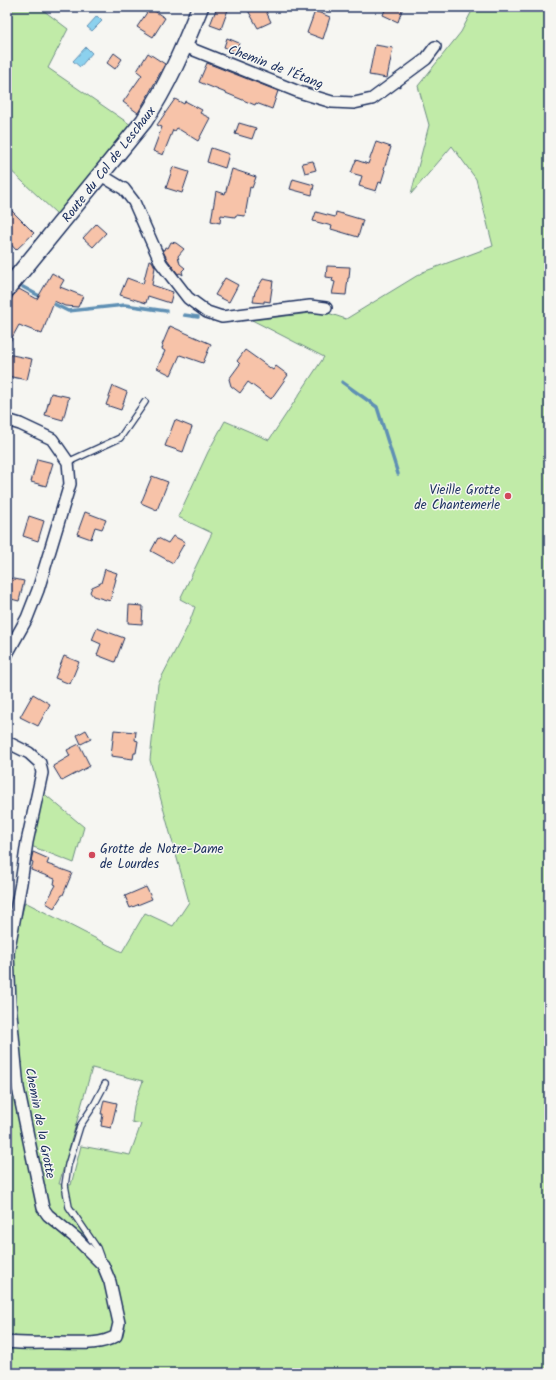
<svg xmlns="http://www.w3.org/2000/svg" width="556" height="1380" font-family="Kalam,sans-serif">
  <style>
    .green { fill: #c1eba8; stroke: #6e8d83; fill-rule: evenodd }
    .water { fill: #8cd1ee; stroke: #5f90b4 }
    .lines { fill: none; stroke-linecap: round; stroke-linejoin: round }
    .stream { stroke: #5f90b4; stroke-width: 3.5 }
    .building { fill: #f7c3a9; stroke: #1b2f5e }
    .service-casing { stroke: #1b2f5e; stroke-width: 8 }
    .minor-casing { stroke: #1b2f5e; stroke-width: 14 }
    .secondary-casing { stroke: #1b2f5e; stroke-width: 19 }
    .service { stroke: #f6f6f2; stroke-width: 5.5 }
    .minor { stroke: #f6f6f2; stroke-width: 11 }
    .secondary { stroke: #f6f6f2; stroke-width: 16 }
    .poi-dot { fill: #d1495b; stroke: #f6f6f2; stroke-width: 1.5 }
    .labels { text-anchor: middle; stroke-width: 3; stroke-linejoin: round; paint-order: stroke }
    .street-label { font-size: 13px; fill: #1b2f5e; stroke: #f6f6f2 }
    .poi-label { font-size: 13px; fill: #1b2f5e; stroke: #f6f6f2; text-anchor: end }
  </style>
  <rect width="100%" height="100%" fill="#f6f6f2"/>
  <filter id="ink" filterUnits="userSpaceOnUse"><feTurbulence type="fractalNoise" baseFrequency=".025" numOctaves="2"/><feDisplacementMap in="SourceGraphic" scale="8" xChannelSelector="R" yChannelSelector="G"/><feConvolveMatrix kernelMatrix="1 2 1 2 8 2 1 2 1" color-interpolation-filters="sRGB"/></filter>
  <g filter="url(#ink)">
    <g class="green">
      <path d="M 7,7 L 39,7 L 68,29 L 48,68 L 131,125 L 57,214 L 7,167 Z"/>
      <path d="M 474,7 L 549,7 L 549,1373 L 7,1373 L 7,1351 L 11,1351 L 16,1336 L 7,1334 L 7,972 L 25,902 L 122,952 L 145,913 L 173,926 L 189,902 L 150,760 L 158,684 L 188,626 L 195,607 L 180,599 L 212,533 L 178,517 L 208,452 L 225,421 L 269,440 L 324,357 L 252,320 L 311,313 L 325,312 L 346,319 L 423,272 L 493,246 L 476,179 L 452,146 L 411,194 L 429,125 L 418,86 L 461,32 ZM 92,1068 L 143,1081 L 134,1106 L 132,1122 L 141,1124 L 130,1155 L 81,1146 L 71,1185 L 59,1184 Z"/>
      <path d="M 41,791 L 84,827 L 74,863 L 31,846 Z"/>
    </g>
    <g class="water">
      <path d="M 97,16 L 102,21 L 92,31 L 87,27 Z"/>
      <path d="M 86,47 L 92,53 L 80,67 L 73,61 Z"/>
    </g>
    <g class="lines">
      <g class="stream">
        <path d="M 23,287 L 43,298"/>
        <path d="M 50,302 L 68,311 L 125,305 L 166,311"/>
        <path d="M 184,315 L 198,317"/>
        <path d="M 342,382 L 377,407 L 398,474"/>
      </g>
    </g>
    <g class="building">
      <path d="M 217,7 L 229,7 L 221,29 L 210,25 Z"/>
      <path d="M 246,7 L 264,7 L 271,22 L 258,28 Z"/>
      <path d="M 386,7 L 403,7 L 398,22 L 383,15 Z"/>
      <path d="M 150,8 L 165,18 L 153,37 L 137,27 Z"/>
      <path d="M 315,11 L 330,17 L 323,39 L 307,33 Z"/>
      <path d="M 227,38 L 239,43 L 236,52 L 224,47 Z"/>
      <path d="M 375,45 L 393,48 L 387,78 L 369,75 Z"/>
      <path d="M 114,53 L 122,59 L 115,69 L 107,63 Z"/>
      <path d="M 148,53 L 165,64 L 147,97 L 138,113 L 123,102 L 142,75 L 137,71 Z"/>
      <path d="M 207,63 L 278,91 L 272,109 L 256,103 L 255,105 L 199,82 Z"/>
      <path d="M 175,99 L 184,104 L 185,101 L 202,110 L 200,113 L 210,118 L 198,141 L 177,128 L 175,131 L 173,130 L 163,155 L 153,151 L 162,127 L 157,125 Z"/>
      <path d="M 239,123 L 256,128 L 252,139 L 235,134 Z"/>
      <path d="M 376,142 L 391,147 L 384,169 L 385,170 L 381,183 L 379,182 L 376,191 L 359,186 L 362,176 L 351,173 L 356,160 L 368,164 Z"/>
      <path d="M 211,148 L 229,154 L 225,168 L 207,162 Z"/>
      <path d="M 313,161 L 316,170 L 305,173 L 302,163 Z"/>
      <path d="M 173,167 L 189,172 L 182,193 L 166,188 Z"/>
      <path d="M 232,169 L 256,177 L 252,188 L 250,187 L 245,216 L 236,215 L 235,217 L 221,215 L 220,223 L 211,221 L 216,191 L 225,194 Z"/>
      <path d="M 293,179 L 314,185 L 312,195 L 290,189 Z"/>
      <path d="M 7,206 L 34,233 L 16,250 L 7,240 Z"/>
      <path d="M 316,212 L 335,217 L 336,212 L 363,220 L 358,237 L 331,229 L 332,226 L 313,221 Z"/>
      <path d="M 96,224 L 106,233 L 93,247 L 83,238 Z"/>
      <path d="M 171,242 L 176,243 L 184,249 L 178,256 L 180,264 L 185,268 L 182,271 L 183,275 L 180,273 L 178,274 L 167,259 L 162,249 L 164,250 L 165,247 L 168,248 Z"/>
      <path d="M 149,260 L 152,261 L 155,267 L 152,285 L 173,292 L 170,303 L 148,296 L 146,303 L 120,295 L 127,278 L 143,284 Z"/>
      <path d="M 327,266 L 350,267 L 349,278 L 348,278 L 346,295 L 332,294 L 335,282 L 332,281 L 333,278 L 326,277 Z"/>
      <path d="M 52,273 L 64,280 L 60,287 L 83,296 L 78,307 L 65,306 L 54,301 L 42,334 L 19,325 L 7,347 L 7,308 L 13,296 L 19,289 L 37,299 Z"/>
      <path d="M 225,278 L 238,285 L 229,302 L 215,295 Z"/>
      <path d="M 263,279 L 273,281 L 270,302 L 264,301 L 264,303 L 253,302 L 255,292 Z"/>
      <path d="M 170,326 L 211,344 L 203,363 L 180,355 L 171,375 L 157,368 L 165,351 L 162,349 L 163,346 L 162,345 Z"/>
      <path d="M 245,350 L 273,370 L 276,366 L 288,375 L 271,399 L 248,382 L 240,393 L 231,386 L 229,379 L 240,364 L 237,361 Z"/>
      <path d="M 7,354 L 32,359 L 27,380 L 7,376 Z"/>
      <path d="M 113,386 L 127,392 L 121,410 L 106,405 Z"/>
      <path d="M 51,393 L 69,397 L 63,420 L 45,415 Z"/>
      <path d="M 175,420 L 192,427 L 183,452 L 165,446 Z"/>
      <path d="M 37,459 L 53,463 L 46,486 L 31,482 Z"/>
      <path d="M 152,476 L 168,482 L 157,510 L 141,503 Z"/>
      <path d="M 85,512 L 106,520 L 102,529 L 95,527 L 91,539 L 77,534 Z"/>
      <path d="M 29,516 L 44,521 L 38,541 L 23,536 Z"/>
      <path d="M 173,536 L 185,542 L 173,563 L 151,551 L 158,538 L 168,543 Z"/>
      <path d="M 105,569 L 117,573 L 115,579 L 116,579 L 110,601 L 93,596 L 90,592 L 92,587 L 101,583 Z"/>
      <path d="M 10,578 L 24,581 L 19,601 L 7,598 L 7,591 Z"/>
      <path d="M 129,605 L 143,606 L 142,624 L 128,623 Z"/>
      <path d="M 97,628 L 124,638 L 115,662 L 97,655 L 101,644 L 92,640 Z"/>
      <path d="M 64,656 L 79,662 L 70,684 L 55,678 Z"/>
      <path d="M 33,694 L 50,704 L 38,726 L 20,717 Z"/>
      <path d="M 86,730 L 91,739 L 81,744 L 77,735 Z"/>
      <path d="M 114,730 L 136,732 L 135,740 L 138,741 L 136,753 L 134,753 L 133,759 L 111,756 Z"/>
      <path d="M 79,744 L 90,766 L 62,781 L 53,766 L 70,756 L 67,750 Z"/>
      <path d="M 33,852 L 49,859 L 47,864 L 72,873 L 63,895 L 62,895 L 54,908 L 46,903 L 56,885 L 54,884 L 55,879 L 31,870 L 33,862 L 31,861 Z"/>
      <path d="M 146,887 L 152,899 L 130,908 L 125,896 Z"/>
      <path d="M 104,1100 L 117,1103 L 111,1128 L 101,1126 L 103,1114 L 101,1114 Z"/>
    </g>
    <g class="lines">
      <defs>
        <g id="service">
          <path d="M 68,462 L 120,438 L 145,402"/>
          <path d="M 101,1259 L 97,1248 L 69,1207 L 65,1185 L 68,1165 L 80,1126 L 94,1105 L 105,1084"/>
        </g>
        <g id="minor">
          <path d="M 184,46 L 299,92 L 332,102 L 354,103 L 372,99 L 426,59 L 435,47"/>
          <path d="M 101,175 L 124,189 L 134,202 L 161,263 L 188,298 L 207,312 L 222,317 L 310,306 L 326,308"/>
          <path d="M 7,420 L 20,424 L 52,439 L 68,462 L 70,484 L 38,590 L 27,618 L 7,654"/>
          <path d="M 7,742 L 29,753 L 40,763 L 42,773 L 27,842 L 21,883 L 8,953 L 10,1003 L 18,1088 L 43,1208 L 48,1215 L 77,1239 L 103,1265 L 110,1282 L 119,1323 L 116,1336 C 99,1346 77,1343 57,1343 C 41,1343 24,1344 7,1342"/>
        </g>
        <path id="secondary" d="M 7,289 L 144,121 C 168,85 184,47 200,7"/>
      </defs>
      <use href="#service" class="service-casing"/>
      <use href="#minor" class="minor-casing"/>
      <use href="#secondary" class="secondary-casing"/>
      <use href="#service" class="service"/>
      <use href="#minor" class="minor"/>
      <use href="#secondary" class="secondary"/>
    </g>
  </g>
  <g class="poi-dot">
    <circle cx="508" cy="496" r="4"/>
    <circle cx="92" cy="855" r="4"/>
  </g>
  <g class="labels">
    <g class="street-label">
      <text transform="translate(276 66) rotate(21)" y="5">Chemin de l'Étang</text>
      <text transform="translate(108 164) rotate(-52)" y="5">Route du Col de Leschaux</text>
      <text transform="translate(41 1123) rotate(79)" y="5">Chemin de la Grotte</text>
    </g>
    <g class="poi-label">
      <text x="500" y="494">Vieille Grotte<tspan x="500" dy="15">de Chantemerle</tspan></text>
      <text x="100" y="853" text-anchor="start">Grotte de Notre-Dame<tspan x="100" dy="15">de Lourdes</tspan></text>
    </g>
  </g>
  <rect width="556" height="1380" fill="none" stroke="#f6f6f2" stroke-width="24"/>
  <rect x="12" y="12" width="532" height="1356" fill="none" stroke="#1b2f5e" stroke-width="1.5" filter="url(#ink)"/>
</svg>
